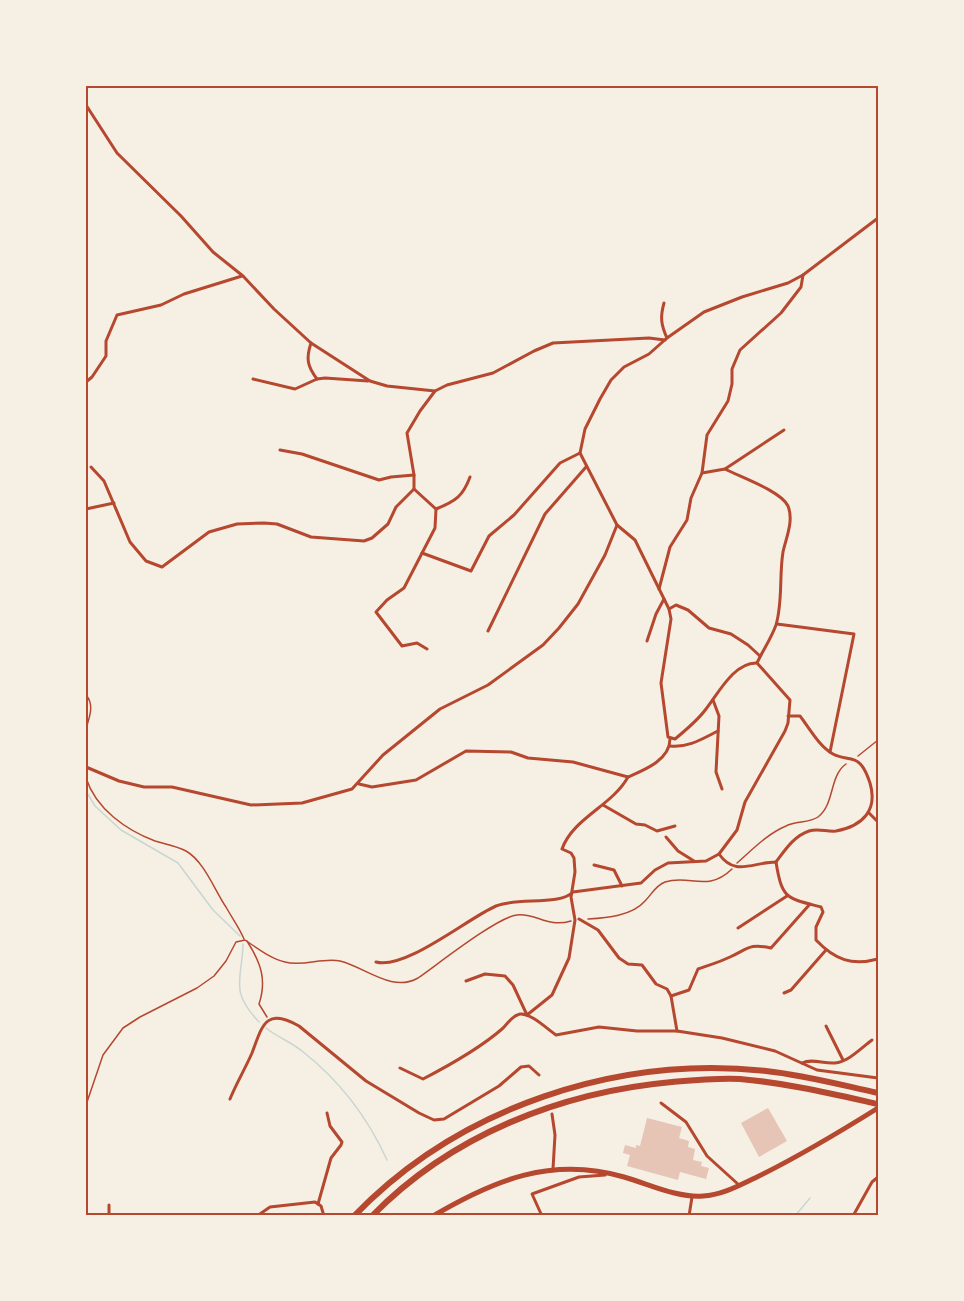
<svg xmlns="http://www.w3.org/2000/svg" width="964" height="1301" font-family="'Libre Baskerville',serif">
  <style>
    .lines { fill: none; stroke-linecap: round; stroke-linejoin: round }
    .stream { stroke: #c9d6d2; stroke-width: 1.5 }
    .building { fill: #e6c5b7 }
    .path { stroke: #b5482f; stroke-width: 1.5 }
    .minor { stroke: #b5482f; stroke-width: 3 }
    .trunk { stroke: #b5482f; stroke-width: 5 }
    .motorway { stroke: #b5482f; stroke-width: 6 }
    .neatline { fill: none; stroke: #b5482f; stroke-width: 2 }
  </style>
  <rect width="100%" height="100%" fill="#f6efe4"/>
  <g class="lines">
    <g class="stream">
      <path d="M 86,791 L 95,806 L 121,830 L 178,863 L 213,910 L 240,936"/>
      <path d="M 243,944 C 242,981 229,990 259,1022"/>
      <path d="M 266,1028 C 277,1037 291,1042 302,1051 C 339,1080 368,1118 387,1160"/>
      <path d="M 795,1216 L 810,1198"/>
    </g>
  </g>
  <g class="building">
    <path d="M 768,1108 L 787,1141 L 759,1157 L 741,1123 Z"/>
    <path d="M 647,1118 L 682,1127 L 679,1138 L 689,1141 L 688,1147 L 695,1149 L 693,1160 L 702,1162 L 701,1166 L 709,1168 L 706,1179 L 680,1172 L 678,1180 L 627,1166 L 630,1155 L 623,1153 L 625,1145 L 636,1148 L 636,1145 L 640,1146 Z"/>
  </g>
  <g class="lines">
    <g class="path">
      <path d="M 86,695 C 95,705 89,718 86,729"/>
      <path d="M 858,756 L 878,740"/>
      <path d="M 86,778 C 96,809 126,830 155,841 C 165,844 177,846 186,851 C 204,861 215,891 226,907 C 232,918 239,927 244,939"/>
      <path d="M 737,863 C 752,850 767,834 786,826 C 796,821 809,823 818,817 C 835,804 829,776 846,764"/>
      <path d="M 588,919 C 606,918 632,916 645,901 C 652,894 655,886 665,882 C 690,874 707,893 732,869"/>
      <path d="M 247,941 C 261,963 267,980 259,1004 L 267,1017"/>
      <path d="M 86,1105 L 103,1055 L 123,1028 L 140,1017 L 197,988 L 214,976 L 226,961 L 236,942 L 245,940 C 257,948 271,959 285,962 C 303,967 323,957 340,961 C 365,967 392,993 418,978 C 437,965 497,917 517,915 C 537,913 547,928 571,921"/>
    </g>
    <g class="minor">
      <path d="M 86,105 L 117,153 L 181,216 L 213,252 L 243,276 L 274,309 L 311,343 L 370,381 L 387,386 L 435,391"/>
      <path d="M 878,218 L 803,275 L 788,283 L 742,297 L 704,312 L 667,338 L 649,354 L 624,367 L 611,380 L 600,399 L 585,429 L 580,453 L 617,525 L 635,540 L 669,609 L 671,619 L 661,683 L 668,737 L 675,739 C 686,730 698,720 706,709 C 718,694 734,662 757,663 L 790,700 L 788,723 L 785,731 L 745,802 L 737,830 L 719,854 C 735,877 753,862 776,862 C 782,899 786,898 821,907 L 823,912 L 816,927 L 816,940 C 835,960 852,966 878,959"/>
      <path d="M 664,303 C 660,317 661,325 667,338"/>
      <path d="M 311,343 C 306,358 307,366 317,379"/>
      <path d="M 253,379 L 295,389 L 317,379 L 325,378 L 368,381"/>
      <path d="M 86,382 L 92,377 L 106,356 L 106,341 L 117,315 L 161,305 L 184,294 L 242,276"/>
      <path d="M 91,467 L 104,481 L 130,542 L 146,561 L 162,567 L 209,532 L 237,524 L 264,523 L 277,524 L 311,537 L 364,541 L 372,538 L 388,524 L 396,507 L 414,489 L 414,475 L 391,477 L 379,480 L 302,454 L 280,450"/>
      <path d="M 725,469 C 740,477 781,491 788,506 C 794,521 786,538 783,552 C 779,576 783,601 776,625 C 771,639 763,650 757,663"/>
      <path d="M 702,473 L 725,469 L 784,430"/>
      <path d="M 414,475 L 407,433 L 420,411 L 435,391 L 447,385 L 493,373 L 534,351 L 553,343 L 649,338 L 665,340"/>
      <path d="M 414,489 L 436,509 C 456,501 463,496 470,477"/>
      <path d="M 86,509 L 114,503"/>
      <path d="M 422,553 L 471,571 L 489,536 L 514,515 L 560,463 L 580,453"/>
      <path d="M 659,589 L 670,547 L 687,520 L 691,498 L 702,473 L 707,435 L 728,401 L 732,384 L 732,369 L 740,350 L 781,313 L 801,287 L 803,275"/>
      <path d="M 669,609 L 676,605 L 688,610 L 709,628 L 731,634 L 748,645 L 760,656"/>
      <path d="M 777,624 L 854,634 L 830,752"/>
      <path d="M 488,631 L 545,514 L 586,467"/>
      <path d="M 647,641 L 656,614 L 664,599"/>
      <path d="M 427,649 L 417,643 L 402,646 L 376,612 L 387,600 L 404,588 L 435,528 L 436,509"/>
      <path d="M 713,700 L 719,716 L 716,772 L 722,789"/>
      <path d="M 670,746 C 688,748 702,739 718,731"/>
      <path d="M 86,767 L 119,781 L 144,787 L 172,787 L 251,805 L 302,803 L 352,789 L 383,755 L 440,709 L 488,685 L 543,645 L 559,628 L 578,604 L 605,555 L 617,525"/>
      <path d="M 628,777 C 644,770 670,760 670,739"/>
      <path d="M 359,784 L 372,787 L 416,780 L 466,751 L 511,752 L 528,758 L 573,762 L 628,777"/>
      <path d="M 603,805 L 636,824 L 645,825 L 657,831 L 675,826"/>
      <path d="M 869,813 L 878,822"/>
      <path d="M 666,837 L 678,851 L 694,861"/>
      <path d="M 776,862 C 785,850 794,836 809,831 C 818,828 827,832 836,831 C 863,826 878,810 870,783 C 868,777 866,771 862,766 C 855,756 843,760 833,754 C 819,746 810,729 800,716 L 788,716"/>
      <path d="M 594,865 L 614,870 L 622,886"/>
      <path d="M 579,919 L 598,930 L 619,958 L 628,964 L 642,965 L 656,984 L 667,989 L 671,996 L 677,1031"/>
      <path d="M 738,928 L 787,896"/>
      <path d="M 376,962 C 406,970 468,918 496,906 C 517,897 559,906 573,892 L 641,883 L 655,870 L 668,863 L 706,861 L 719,854"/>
      <path d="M 466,981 L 485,974 L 505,976 L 513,985 L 527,1015 L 552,995 L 569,958 L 575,920 L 571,897 L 575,872 L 574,858 L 571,853 L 562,849 C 573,818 612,806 628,777"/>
      <path d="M 784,993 L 791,990 L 826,950"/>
      <path d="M 671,996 L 689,990 L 698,969 C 709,965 720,962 730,957 C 748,949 749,943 771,948 L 810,904"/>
      <path d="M 826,1026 L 843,1060"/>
      <path d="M 802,1063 C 812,1058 823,1064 835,1063 C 848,1062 861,1048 872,1040"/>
      <path d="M 400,1068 L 423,1079 C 450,1065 479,1049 502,1029 C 508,1024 511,1016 520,1014 C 531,1013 547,1029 556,1035 L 599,1027 L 637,1031 L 677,1031 L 722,1038 L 775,1051 L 817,1070 L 878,1078"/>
      <path d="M 230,1099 C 236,1084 245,1069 252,1053 C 262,1027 265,1006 299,1026 L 366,1081 L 419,1113 L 434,1120 L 444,1119 L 499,1086 L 521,1067 L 529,1066 L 539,1075"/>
      <path d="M 661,1103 L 686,1122 L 707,1156 L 739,1185"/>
      <path d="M 552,1114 L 555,1135 L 553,1169"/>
      <path d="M 318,1204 L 331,1158 L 341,1145 L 342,1142 L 330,1126 L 327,1113"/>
      <path d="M 109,1216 L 109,1205"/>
      <path d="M 257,1216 L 270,1207 L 315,1202 L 321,1206 L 324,1216"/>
      <path d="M 542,1216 L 532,1194 L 579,1177 L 605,1175"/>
      <path d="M 689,1216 L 692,1197"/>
      <path d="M 853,1216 L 872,1182 L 878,1177"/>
    </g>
    <path class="trunk" d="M 433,1216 C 494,1180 552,1156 624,1177 C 649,1184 677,1198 703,1196 C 722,1195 738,1186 755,1178 C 798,1157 838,1133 878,1108"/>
    <g class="motorway">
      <path d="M 354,1216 C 459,1107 617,1055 766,1071 C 804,1075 841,1085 878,1093"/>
      <path d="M 372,1216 C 451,1135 561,1092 672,1082 C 695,1080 717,1078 740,1079 C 787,1083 833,1094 878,1104"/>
    </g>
  </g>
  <rect width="964" height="1301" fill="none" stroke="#f6efe4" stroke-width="174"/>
  <rect x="87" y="87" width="790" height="1127" class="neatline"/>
</svg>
